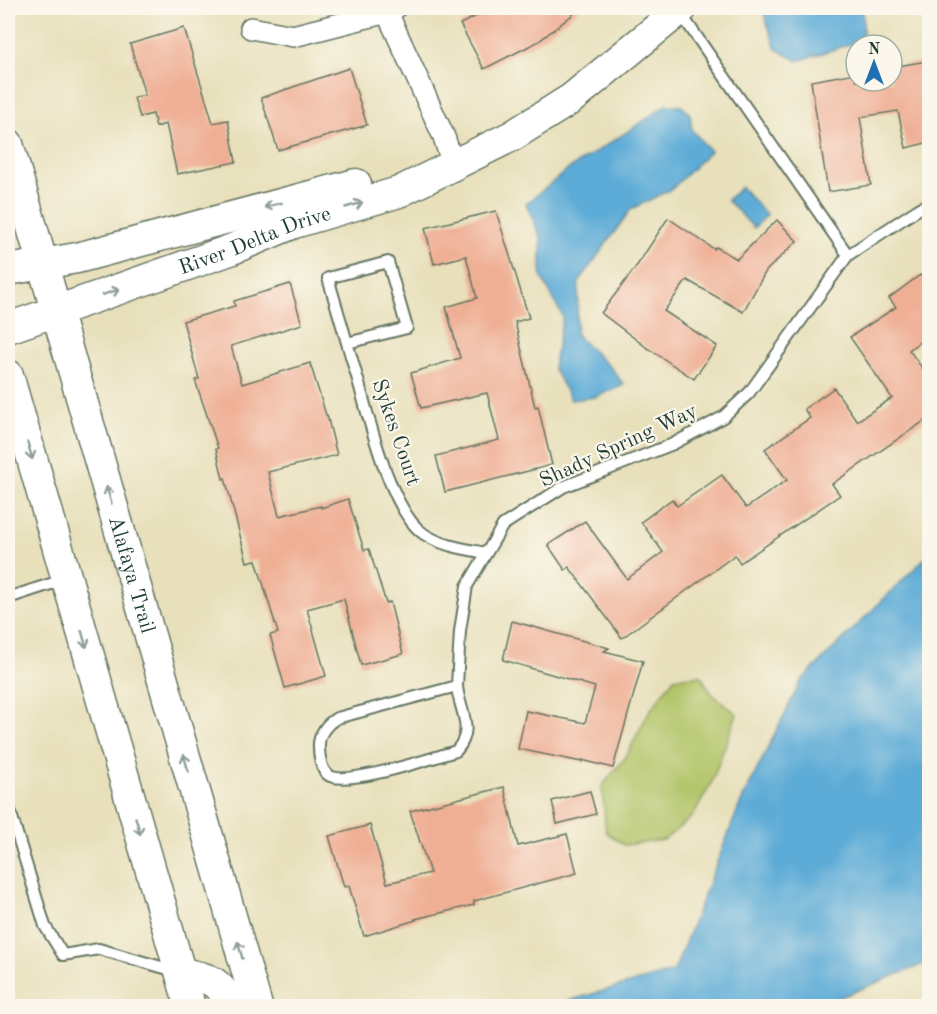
<svg xmlns="http://www.w3.org/2000/svg" width="937" height="1014" font-family="'Old Standard TT',serif">
  <style>
    .green { fill: #b2c569; stroke: #68814e; stroke-width: 1.5 }
    .water { fill: #5dacd7; stroke: #3e7486; stroke-width: 1.5 }
    .building { fill: #efaf94 }
    .lines { fill: none; stroke-linecap: round; stroke-linejoin: round }
    .lane-casing { stroke: #657663; stroke-width: 14 }
    .street-casing { stroke: #657663; stroke-width: 24 }
    .secondary-casing { stroke: #657663; stroke-width: 33 }
    .lane { stroke: #fff; stroke-width: 10 }
    .street { stroke: #fff; stroke-width: 21 }
    .secondary { stroke: #fff; stroke-width: 30 }
    .oneway { stroke: #8f9e9a }
    .labels { text-anchor: middle; stroke-width: 4.5; stroke-linejoin: round; paint-order: stroke }
    .street-label { font-size: 21px; fill: #1f3d34; stroke: #fbf7ec }
  </style>
  <rect width="100%" height="100%" fill="#fbf7ec"/>
  <filter id="ink" filterUnits="userSpaceOnUse"><feTurbulence type="fractalNoise" baseFrequency=".0167" numOctaves="2"/><feDisplacementMap in="SourceGraphic" scale="12" xChannelSelector="R" yChannelSelector="G"/><feConvolveMatrix kernelMatrix="1 2 1 2 8 2 1 2 1" color-interpolation-filters="sRGB"/></filter>
  <filter id="wash" filterUnits="userSpaceOnUse"><feTurbulence type="fractalNoise" baseFrequency=".008" numOctaves="4" result="noise"/><feDisplacementMap in="SourceGraphic" scale="24" xChannelSelector="R" yChannelSelector="G"/><feGaussianBlur stdDeviation="1.35" result="paint"/><feColorMatrix in="noise" values="0 0 0 0 0 0 0 0 0 0 0 0 0 0 0 0 0 1.4 0 .05"/><feComposite in="paint" operator="in"/></filter>
  <g filter="url(#wash)">
    <rect width="100%" height="100%" fill="#e8e0bb"/>
    <path class="green" d="M 700,675 L 712,694 L 737,714 L 711,784 L 693,816 L 664,840 L 624,845 L 606,832 L 602,786 L 625,758 L 649,712 L 674,678 Z"/>
    <g class="water">
      <path d="M 762,8 L 863,8 L 863,40 L 798,61 L 776,49 Z"/>
      <path d="M 666,105 L 682,106 L 690,114 L 692,130 L 710,151 L 672,189 L 631,209 L 579,282 L 576,335 L 613,370 L 624,385 L 595,397 L 571,400 L 553,368 L 563,317 L 541,276 L 541,238 L 526,204 L 567,170 L 627,132 Z"/>
      <path d="M 741,187 L 767,215 L 754,228 L 727,200 Z"/>
      <path d="M 929,554 L 929,962 L 836,999 L 830,1006 L 550,1006 L 674,971 L 740,804 L 801,681 Z"/>
    </g>
    <g id="blocks">
      <g class="building">
        <path d="M 493,8 L 581,8 L 539,41 L 484,69 L 460,24 Z"/>
        <path d="M 184,28 L 213,123 L 228,120 L 236,162 L 177,174 L 166,124 L 156,127 L 153,114 L 140,117 L 134,98 L 145,95 L 130,44 Z"/>
        <path d="M 927,61 L 930,77 L 930,142 L 906,148 L 898,111 L 860,117 L 871,185 L 828,192 L 811,81 L 856,73 L 856,81 L 892,81 L 892,67 Z"/>
        <path d="M 349,68 L 367,125 L 278,150 L 261,98 Z"/>
        <path d="M 496,211 L 529,318 L 515,322 L 535,407 L 538,406 L 552,465 L 445,492 L 436,456 L 499,440 L 487,393 L 421,408 L 411,373 L 460,358 L 446,307 L 477,298 L 466,256 L 434,264 L 425,228 Z"/>
        <path d="M 668,218 L 714,249 L 716,247 L 737,259 L 777,220 L 797,241 L 766,271 L 743,312 L 687,280 L 664,311 L 717,346 L 694,379 L 646,347 L 601,313 L 638,264 Z"/>
        <path d="M 920,275 L 930,288 L 930,334 L 909,350 L 930,379 L 930,417 L 832,484 L 840,495 L 740,563 L 735,555 L 622,638 L 569,567 L 565,570 L 548,545 L 585,521 L 627,579 L 663,552 L 641,522 L 672,499 L 677,506 L 722,475 L 746,508 L 787,480 L 765,449 L 810,418 L 804,409 L 834,388 L 857,421 L 892,398 L 850,337 L 896,307 L 889,298 Z"/>
        <path d="M 290,284 L 302,324 L 231,346 L 242,384 L 310,363 L 326,415 L 327,415 L 337,455 L 268,472 L 279,516 L 321,506 L 321,508 L 348,499 L 364,550 L 369,549 L 386,603 L 390,602 L 403,654 L 361,665 L 344,599 L 307,609 L 326,676 L 285,688 L 270,635 L 278,633 L 256,560 L 247,562 L 225,478 L 223,479 L 216,449 L 218,448 L 195,380 L 199,379 L 183,321 L 235,306 L 234,301 Z"/>
        <path d="M 512,621 L 609,648 L 604,651 L 643,661 L 613,768 L 582,760 L 582,762 L 518,749 L 526,711 L 585,723 L 595,687 L 503,660 Z"/>
        <path d="M 504,787 L 518,846 L 567,834 L 577,873 L 474,901 L 474,905 L 415,919 L 416,920 L 364,936 L 349,886 L 344,887 L 329,836 L 370,825 L 387,883 L 430,873 L 410,811 Z"/>
        <path d="M 590,791 L 596,814 L 557,824 L 552,801 Z"/>
      </g>
    </g>
  </g>
  <g filter="url(#ink)">
    <use href="#blocks" fill-opacity="0" stroke="#657663" stroke-width="1.5"/>
    <g class="lines">
      <defs>
        <g id="lane">
          <path d="M 679,11 L 848,255"/>
          <path d="M 347,343 L 407,328 L 388,262 L 328,278 C 338,312 348,346 358,380 C 369,419 391,512 424,534 C 442,546 466,549 486,553"/>
          <path d="M 8,598 L 66,579"/>
          <path d="M 457,686 C 459,711 476,729 456,751 C 434,757 342,789 327,774 C 321,769 319,755 319,748 C 318,735 326,724 337,718 L 457,686 L 460,631 L 467,586 L 503,525 L 563,487 L 673,444 L 723,417 L 749,393 L 848,255 L 920,208 L 930,204"/>
          <path d="M 8,804 L 45,926 L 63,955 L 99,949 L 175,971"/>
        </g>
        <g id="street">
          <path d="M 385,8 L 444,137 L 453,165"/>
          <path d="M 251,28 L 293,36 L 387,12 L 395,8"/>
        </g>
        <g id="secondary">
          <path id="s1" d="M 8,144 L 257,1006"/>
          <path d="M 8,270 L 77,258 L 356,184"/>
          <path id="s2" d="M 8,328 L 230,250 L 294,223 L 399,192 L 512,136 L 571,99 L 682,8"/>
          <path d="M 8,375 L 190,1006"/>
          <path d="M 181,973 C 211,979 217,979 233,1006"/>
        </g>
      </defs>
      <use href="#lane" class="lane-casing"/>
      <use href="#street" class="street-casing"/>
      <use href="#secondary" class="secondary-casing"/>
      <use href="#lane" class="lane"/>
      <use href="#street" class="street"/>
      <use href="#secondary" class="secondary"/>
    </g>
    <defs><path id="oneway-shaft" d="M-6 0H5M1.5-3L5.5 0L1.5 3" fill="none" stroke-width="1.6" stroke-linecap="round" stroke-linejoin="round" transform="scale(1.5)"/></defs>
    <g class="oneway">
      <use href="#oneway-shaft" transform="translate(273 205) rotate(166)"/>
      <use href="#oneway-shaft" transform="translate(354 205) rotate(-16)"/>
      <use href="#oneway-shaft" transform="translate(111 292) rotate(-19)"/>
      <use href="#oneway-shaft" transform="translate(30 451) rotate(74)"/>
      <use href="#oneway-shaft" transform="translate(109 495) rotate(-106)"/>
      <use href="#oneway-shaft" transform="translate(84 639) rotate(74)"/>
      <use href="#oneway-shaft" transform="translate(186 763) rotate(-106)"/>
      <use href="#oneway-shaft" transform="translate(138 826) rotate(74)"/>
      <use href="#oneway-shaft" transform="translate(240 950) rotate(-106)"/>
    </g>
  </g>
  <g class="labels">
    <g class="street-label">
      <text dy="7" stroke="none"><textPath href="#s2" startOffset="262">River Delta Drive</textPath></text>
      <text transform="translate(397 432) rotate(71)" y="7">Sykes Court</text>
      <text transform="translate(618 445) rotate(-25)" y="7">Shady Spring Way</text>
      <text dy="7" stroke="none"><textPath href="#s1" startOffset="448">Alafaya Trail</textPath></text>
    </g>
  </g>
  <rect width="937" height="1014" fill="none" stroke="#fbf7ec" stroke-width="30"/>
  <g transform="translate(874 63)"><circle r="28" fill="#fbf7ec" stroke="#a3ada2" stroke-width="1.5"/>
  <path d="M0-4.5L10 22L0 15L-10 22Z" fill="#1f6fb2"/>
  <text y="-9" font-size="16" font-weight="bold" text-anchor="middle" fill="#1f3d34">N</text>
  </g>
</svg>
